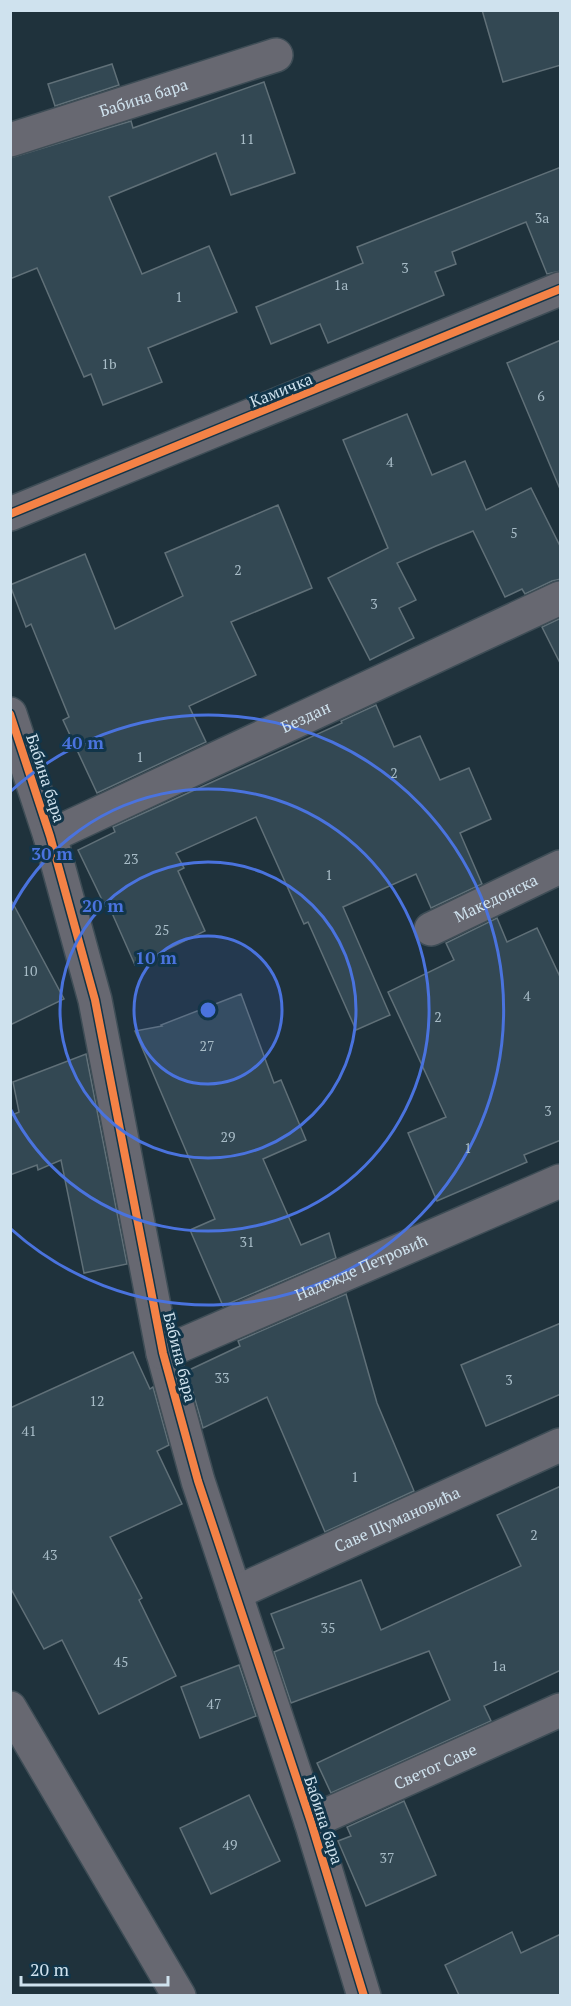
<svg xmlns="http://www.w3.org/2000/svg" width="571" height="2006" font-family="'PT Serif',serif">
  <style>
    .building { fill: #334853; stroke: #607078; stroke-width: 1.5 }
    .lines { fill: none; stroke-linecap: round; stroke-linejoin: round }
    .minor-casing { stroke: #3e4d56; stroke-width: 36 }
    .minor { stroke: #676871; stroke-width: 33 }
    .cycleway-casing { stroke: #123549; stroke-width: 11 }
    .cycleway { stroke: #f48246; stroke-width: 8 }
    .ring { fill: none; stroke: #4a73de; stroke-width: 3 }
    .labels { text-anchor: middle; stroke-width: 6; stroke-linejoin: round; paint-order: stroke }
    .number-label { font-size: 14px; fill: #a8bcc7 }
    .street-label { font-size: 16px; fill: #cfe2ee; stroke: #123549 }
    .centre { fill: #4a73de; stroke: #123549; stroke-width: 3 }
    .ring-label { font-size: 18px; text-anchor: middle; font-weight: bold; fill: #4a73de; stroke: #123549; stroke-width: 6; stroke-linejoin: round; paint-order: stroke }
  </style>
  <rect width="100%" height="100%" fill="#1f323c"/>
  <g class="building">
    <path d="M 482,10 L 561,10 L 561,65 L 503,82 Z"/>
    <path d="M 112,64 L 119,85 L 55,106 L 48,84 Z"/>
    <path d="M 264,82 L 295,173 L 231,195 L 216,153 L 109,197 L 142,274 L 209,246 L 237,312 L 148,348 L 162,382 L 103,405 L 91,374 L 84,377 L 37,268 L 10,279 L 10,158 L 131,121 L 133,128 Z"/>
    <path d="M 561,167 L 561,271 L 547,274 L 526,222 L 452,252 L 456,264 L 435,272 L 444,295 L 328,343 L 320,324 L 271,344 L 256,307 L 363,263 L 357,247 Z"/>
    <path d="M 561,340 L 561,489 L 560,489 L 507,363 Z"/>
    <path d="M 407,414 L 432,475 L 465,461 L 486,510 L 531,488 L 561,548 L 561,579 L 552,581 L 525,594 L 522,589 L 505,597 L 473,531 L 436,546 L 397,563 L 416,600 L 399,608 L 414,638 L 370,660 L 328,578 L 388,548 L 343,440 Z"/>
    <path d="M 278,505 L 312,588 L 231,622 L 256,675 L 189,706 L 206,742 L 97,793 L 63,720 L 69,717 L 31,624 L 26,627 L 10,585 L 85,554 L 115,629 L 183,596 L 165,553 Z"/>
    <path d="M 561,618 L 561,665 L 542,627 Z"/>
    <path d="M 376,705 L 394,747 L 420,736 L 440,780 L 469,768 L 491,819 L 460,833 L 482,884 L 431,908 L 416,874 L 343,907 L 390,1015 L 356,1030 L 308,922 L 304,924 L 256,817 L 176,853 L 184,868 L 178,871 L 205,931 L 135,965 L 108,904 L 105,906 L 78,850 L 115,832 L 113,827 L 342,723 L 341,721 Z"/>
    <path d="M 10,898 L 64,999 L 10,1025 Z"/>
    <path d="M 497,918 L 507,942 L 537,928 L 561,979 L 561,1140 L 524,1155 L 527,1162 L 437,1201 L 408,1133 L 446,1117 L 388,992 L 454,960 L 446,943 Z"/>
    <path d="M 241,994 L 274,1083 L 281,1080 L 306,1140 L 263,1159 L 301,1245 L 329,1233 L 336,1258 L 223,1306 L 190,1230 L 215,1219 L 135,1031 L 162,1026 L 161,1025 Z"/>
    <path d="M 86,1054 L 127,1264 L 84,1273 L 61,1160 L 38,1170 L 37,1165 L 10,1175 L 10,1116 L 19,1112 L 13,1082 Z"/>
    <path d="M 346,1294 L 377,1403 L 414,1491 L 325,1532 L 267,1397 L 203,1428 L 187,1371 L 240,1346 L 238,1341 Z"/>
    <path d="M 561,1323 L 561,1394 L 486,1426 L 461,1365 Z"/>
    <path d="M 133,1352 L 150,1389 L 153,1387 L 169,1445 L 157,1451 L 182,1504 L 110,1537 L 142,1598 L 139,1600 L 176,1676 L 99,1714 L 62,1640 L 44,1649 L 10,1587 L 10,1408 Z"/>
    <path d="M 561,1486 L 561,1670 L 484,1706 L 491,1721 L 331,1793 L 317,1763 L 450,1700 L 429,1651 L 291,1703 L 274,1652 L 284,1648 L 271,1614 L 361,1580 L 381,1630 L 521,1566 L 497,1515 Z"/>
    <path d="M 239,1665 L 256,1716 L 200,1738 L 181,1687 Z"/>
    <path d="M 249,1795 L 280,1861 L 211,1894 L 180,1828 Z"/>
    <path d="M 404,1801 L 436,1875 L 366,1906 L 338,1841 L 351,1836 L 347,1827 Z"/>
    <path d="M 512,1932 L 521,1953 L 561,1934 L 561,1995 L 459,1995 L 445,1965 Z"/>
  </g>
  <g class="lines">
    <defs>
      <g id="minor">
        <path id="s1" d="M 10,140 L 276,55"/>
        <path d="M 10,514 L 560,289"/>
        <path d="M 10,714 L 50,836 L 95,1000 L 163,1353 L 198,1481 L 311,1822 L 364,1996"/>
        <path id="s2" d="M 50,836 L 560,598"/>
        <path id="s3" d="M 431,929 L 560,867"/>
        <path id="s4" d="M 163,1353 L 560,1181"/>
        <path id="s5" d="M 235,1593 L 560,1445"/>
        <path d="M 10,1708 L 179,1996"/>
        <path id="s6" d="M 311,1822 L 560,1710"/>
      </g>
    </defs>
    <use href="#minor" class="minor-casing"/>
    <use href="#minor" class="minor"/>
    <defs>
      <g id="cycleway">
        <path d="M 10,514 L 560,289"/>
        <path d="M 10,714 L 50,836 L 95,1000 L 163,1353 L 198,1481 L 311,1822 L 364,1996"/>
      </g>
    </defs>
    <use href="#cycleway" class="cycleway-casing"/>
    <use href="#cycleway" class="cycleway"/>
  </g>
  <circle cx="208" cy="1010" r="74" fill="#4a73de" fill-opacity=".12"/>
  <g class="ring">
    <circle cx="208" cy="1010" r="74"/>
    <circle cx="208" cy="1010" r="148"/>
    <path d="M11 910A221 221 0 1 1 11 1110"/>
    <path d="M11 791A295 295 0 1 1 11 1229"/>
  </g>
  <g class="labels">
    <g class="number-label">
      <text x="247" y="144">11</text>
      <text x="542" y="223">3a</text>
      <text x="405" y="273">3</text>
      <text x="341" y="290">1a</text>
      <text x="179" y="302">1</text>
      <text x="109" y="369">1b</text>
      <text x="541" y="401">6</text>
      <text x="390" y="467">4</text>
      <text x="514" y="538">5</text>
      <text x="238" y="575">2</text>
      <text x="374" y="609">3</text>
      <text x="140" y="762">1</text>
      <text x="394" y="778">2</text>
      <text x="131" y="864">23</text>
      <text x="329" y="880">1</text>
      <text x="162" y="935">25</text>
      <text x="30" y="976">10</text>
      <text x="527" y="1001">4</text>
      <text x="438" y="1022">2</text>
      <text x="207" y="1051">27</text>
      <text x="548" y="1116">3</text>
      <text x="228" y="1142">29</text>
      <text x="468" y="1153">1</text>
      <text x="247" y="1247">31</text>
      <text x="222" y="1383">33</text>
      <text x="509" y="1385">3</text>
      <text x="97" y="1406">12</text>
      <text x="29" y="1436">41</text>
      <text x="355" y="1482">1</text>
      <text x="534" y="1540">2</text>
      <text x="50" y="1560">43</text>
      <text x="328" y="1633">35</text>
      <text x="121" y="1667">45</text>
      <text x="499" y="1671">1a</text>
      <text x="214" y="1709">47</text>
      <text x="230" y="1850">49</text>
      <text x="387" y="1863">37</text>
    </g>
    <g class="street-label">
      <text dy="6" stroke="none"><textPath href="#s1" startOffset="140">Бабина бара</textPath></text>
      <text transform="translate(281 390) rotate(-22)" y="6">Камичка</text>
      <text dy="6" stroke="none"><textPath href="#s2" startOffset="282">Бездан</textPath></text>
      <text transform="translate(46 778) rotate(72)" y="6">Бабина бара</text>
      <text dy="6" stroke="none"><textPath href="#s3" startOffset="72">Македонска</textPath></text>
      <text dy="6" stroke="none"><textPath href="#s4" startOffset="216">Надежде Петровић</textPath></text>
      <text transform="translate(180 1357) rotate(76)" y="6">Бабина бара</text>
      <text dy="6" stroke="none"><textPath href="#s5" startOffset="178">Саве Шумановића</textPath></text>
      <text dy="6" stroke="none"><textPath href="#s6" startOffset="136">Светог Саве</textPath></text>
      <text transform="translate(324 1820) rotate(72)" y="6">Бабина бара</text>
    </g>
  </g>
  <circle cx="208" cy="1010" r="9" class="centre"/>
  <g class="ring-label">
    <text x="83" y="749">40 m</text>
    <text x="52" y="860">30 m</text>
    <text x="103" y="912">20 m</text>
    <text x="156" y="964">10 m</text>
  </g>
  <rect width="571" height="2006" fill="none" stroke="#cfe2ee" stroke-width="24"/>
  <path d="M21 1976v9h147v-9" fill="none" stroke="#cfe2ee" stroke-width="3"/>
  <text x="30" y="1976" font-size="18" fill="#cfe2ee" stroke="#123549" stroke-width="4.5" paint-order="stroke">20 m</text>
</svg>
